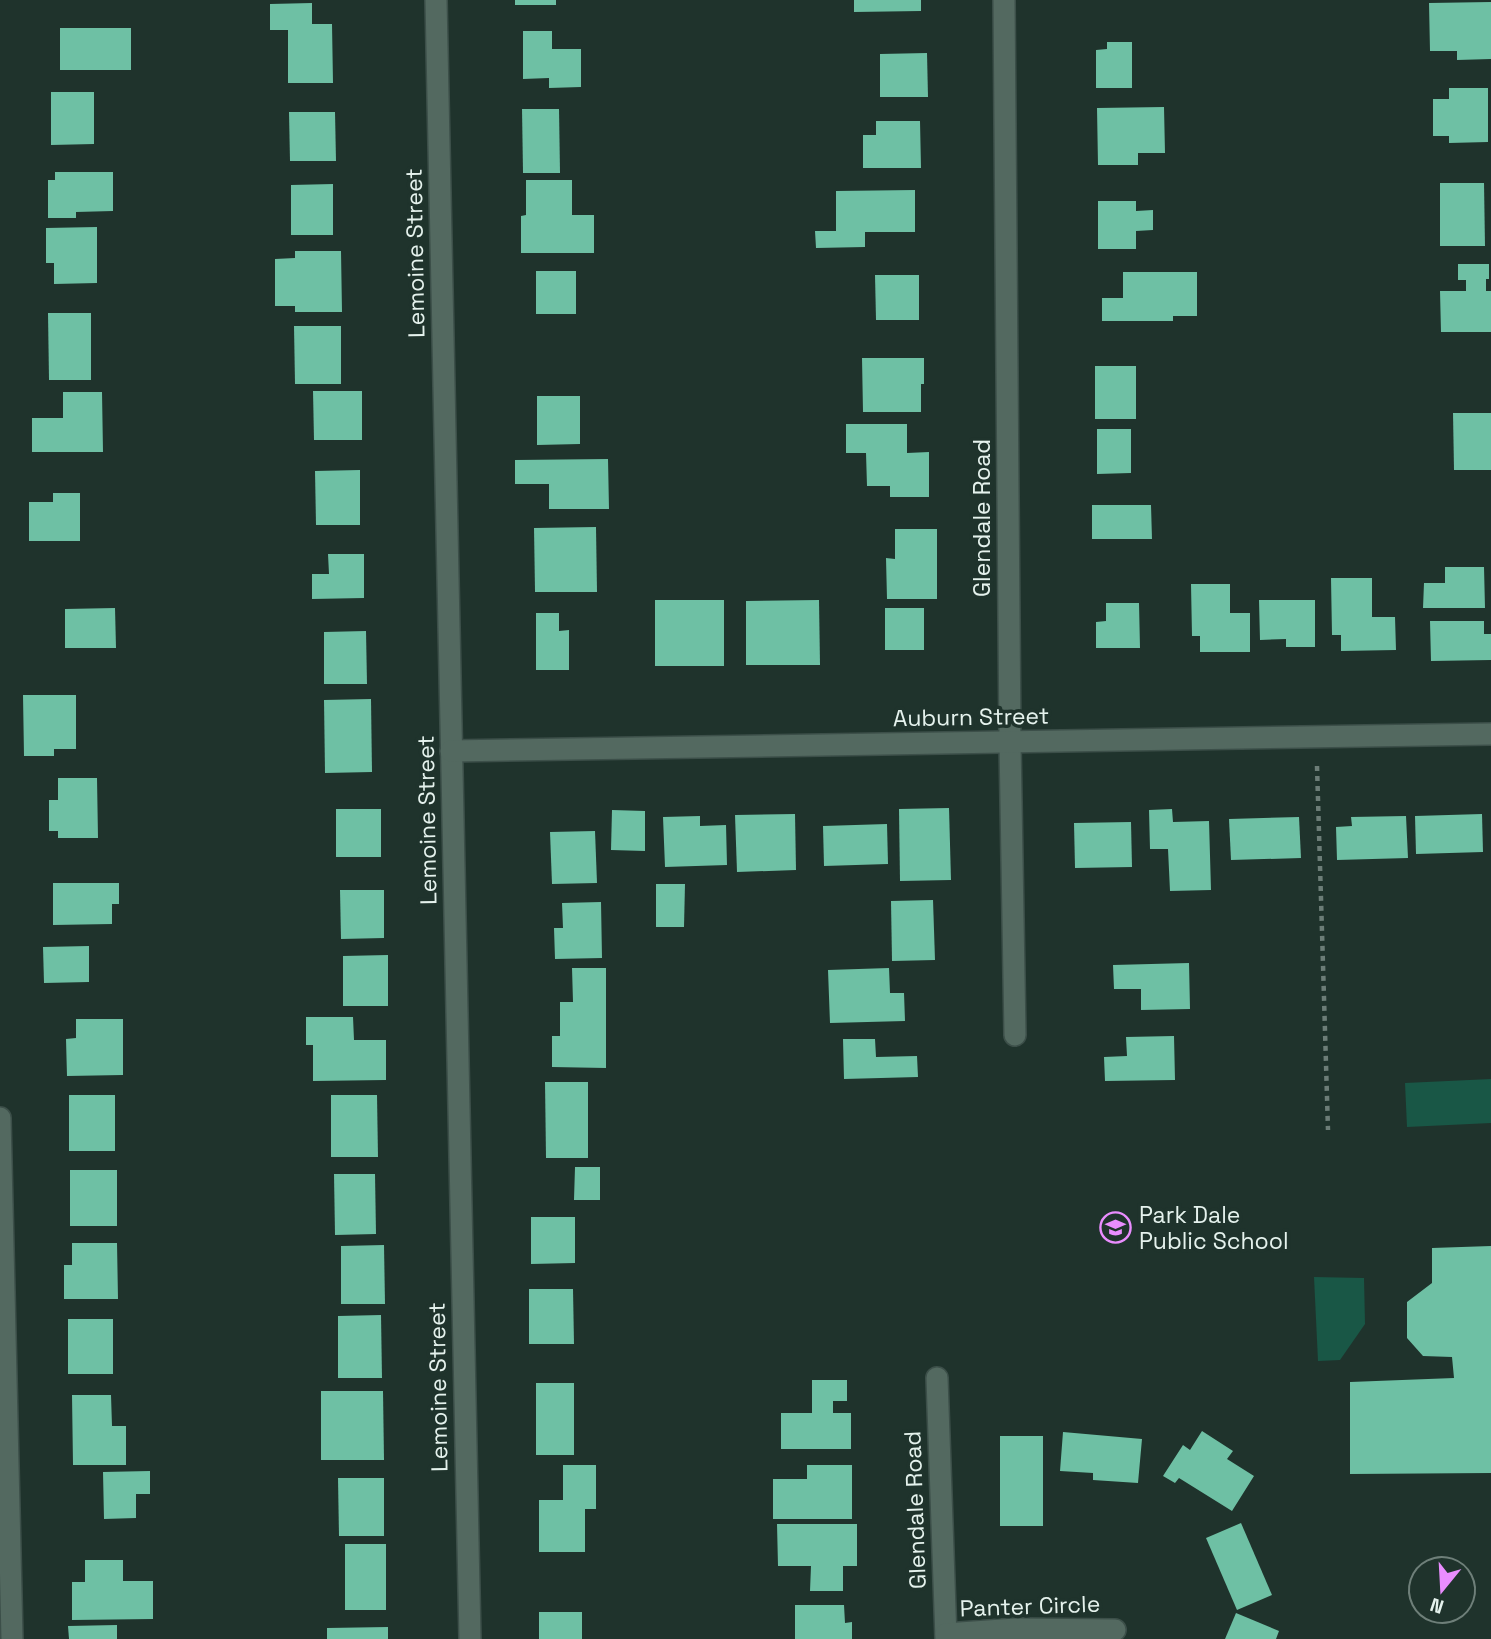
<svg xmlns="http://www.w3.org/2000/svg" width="1491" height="1639" font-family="'Space Grotesk',sans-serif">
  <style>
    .green { fill: #195746 }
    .building { fill: #6ec0a4 }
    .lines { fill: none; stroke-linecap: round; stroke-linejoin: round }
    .minor-casing { stroke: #3c4f49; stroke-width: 24 }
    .path { stroke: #6c7d77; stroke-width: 4.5; stroke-dasharray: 5 5; stroke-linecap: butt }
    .minor { stroke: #536960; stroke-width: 21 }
    .labels { text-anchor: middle; stroke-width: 7; stroke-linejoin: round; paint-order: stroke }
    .street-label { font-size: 23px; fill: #e5f2ed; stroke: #1f332c }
    .poi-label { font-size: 23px; fill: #e5f2ed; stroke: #1f332c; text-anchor: start }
  </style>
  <rect width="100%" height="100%" fill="#1f332c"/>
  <g class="green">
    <path d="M 1491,1079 L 1491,1123 L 1407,1127 L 1405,1083 Z"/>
    <path d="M 1314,1277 L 1364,1278 L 1365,1324 L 1340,1360 L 1318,1361 Z"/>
  </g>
  <g class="building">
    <rect x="515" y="0" width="41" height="5"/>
    <path d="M 854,0 L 921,0 L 921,11 L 854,12 Z"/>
    <path d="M 1491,2 L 1491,59 L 1457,60 L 1457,51 L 1430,51 L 1429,3 Z"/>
    <path d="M 312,3 L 312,24 L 332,24 L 333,83 L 288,83 L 288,30 L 270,30 L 270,4 Z"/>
    <rect x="60" y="28" width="71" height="42"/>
    <path d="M 523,31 L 552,31 L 552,49 L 581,49 L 581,87 L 549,88 L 549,78 L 523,79 Z"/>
    <path d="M 1107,42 L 1132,42 L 1132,88 L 1096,88 L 1096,50 L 1107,49 Z"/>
    <path d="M 927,53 L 928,97 L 880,97 L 880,54 Z"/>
    <path d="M 1449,88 L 1488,88 L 1488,142 L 1449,143 L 1449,136 L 1433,136 L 1433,99 L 1449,99 Z"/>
    <path d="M 51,92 L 94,92 L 94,144 L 51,145 Z"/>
    <path d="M 1164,107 L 1165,153 L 1138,153 L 1138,165 L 1098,165 L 1097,108 Z"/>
    <path d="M 522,109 L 559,109 L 560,173 L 523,173 Z"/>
    <path d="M 289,112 L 335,112 L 336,161 L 290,161 Z"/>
    <path d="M 876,121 L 920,121 L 921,168 L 863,168 L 863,135 L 876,135 Z"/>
    <path d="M 55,172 L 113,172 L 113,211 L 76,212 L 76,218 L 48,218 L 48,180 L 55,180 Z"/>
    <path d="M 526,180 L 572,180 L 572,215 L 594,215 L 594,253 L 521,253 L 521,216 L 526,215 Z"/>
    <path d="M 1440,183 L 1484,183 L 1485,246 L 1440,246 Z"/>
    <path d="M 333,184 L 333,235 L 291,235 L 291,185 Z"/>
    <path d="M 915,190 L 915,232 L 865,232 L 865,247 L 816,248 L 815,231 L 836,231 L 836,191 Z"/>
    <path d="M 1098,201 L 1136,201 L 1136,211 L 1153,210 L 1153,230 L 1136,231 L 1136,249 L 1098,249 Z"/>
    <path d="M 97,227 L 97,283 L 54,284 L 54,263 L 46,263 L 46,228 Z"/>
    <path d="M 295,251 L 341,251 L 342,312 L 295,312 L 295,306 L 275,306 L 275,259 L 295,258 Z"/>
    <path d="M 1458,264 L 1489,264 L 1489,279 L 1486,279 L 1486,291 L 1491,291 L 1491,332 L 1441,332 L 1440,291 L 1466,291 L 1466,280 L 1458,280 Z"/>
    <rect x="536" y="271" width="40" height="43"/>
    <path d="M 1123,272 L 1197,272 L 1197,316 L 1173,316 L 1173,321 L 1102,321 L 1102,298 L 1123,298 Z"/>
    <path d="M 875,275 L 919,275 L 919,320 L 876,320 Z"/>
    <path d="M 48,313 L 91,313 L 91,380 L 49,380 Z"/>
    <path d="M 294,326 L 341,326 L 341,384 L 295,384 Z"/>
    <path d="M 862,358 L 924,358 L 924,384 L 921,384 L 921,412 L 863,412 Z"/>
    <rect x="1095" y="366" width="41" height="53"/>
    <path d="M 313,391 L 362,391 L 362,440 L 314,440 Z"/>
    <path d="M 63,392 L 102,392 L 103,452 L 32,452 L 32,418 L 63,418 Z"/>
    <path d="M 537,396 L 580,396 L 580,444 L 537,445 Z"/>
    <path d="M 1453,413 L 1491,413 L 1491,470 L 1454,470 Z"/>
    <path d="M 846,424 L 907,424 L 907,453 L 929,452 L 929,497 L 890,497 L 890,486 L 867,486 L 866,453 L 846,453 Z"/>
    <path d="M 1097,429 L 1131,429 L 1131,473 L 1097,474 Z"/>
    <path d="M 608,459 L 609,509 L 549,509 L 549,484 L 515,484 L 515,460 Z"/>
    <path d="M 360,470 L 360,525 L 316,525 L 315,471 Z"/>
    <path d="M 53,493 L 80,493 L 80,541 L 29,541 L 29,502 L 53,502 Z"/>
    <path d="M 1092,505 L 1151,505 L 1152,539 L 1092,539 Z"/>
    <path d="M 596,527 L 597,592 L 535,592 L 534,528 Z"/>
    <path d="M 895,529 L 937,529 L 937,599 L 887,599 L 886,558 L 895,559 Z"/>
    <path d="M 328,554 L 364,554 L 364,598 L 312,599 L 312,574 L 329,574 Z"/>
    <path d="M 1445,567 L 1484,567 L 1485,608 L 1423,608 L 1424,583 L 1445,583 Z"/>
    <path d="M 1331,578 L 1372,578 L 1372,617 L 1395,617 L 1396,650 L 1341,651 L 1341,635 L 1332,635 Z"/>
    <path d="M 1191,584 L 1230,584 L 1230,613 L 1250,613 L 1250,652 L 1200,652 L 1200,636 L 1192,636 Z"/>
    <rect x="655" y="600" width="69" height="66"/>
    <path d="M 819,600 L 820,665 L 746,665 L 746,601 Z"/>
    <path d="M 1259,600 L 1315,600 L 1315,647 L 1286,647 L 1286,639 L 1260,640 Z"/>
    <path d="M 1106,603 L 1139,603 L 1140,648 L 1096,648 L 1096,622 L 1106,621 Z"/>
    <path d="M 115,608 L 116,648 L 65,648 L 65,609 Z"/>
    <rect x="885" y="608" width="39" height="42"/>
    <path d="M 536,613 L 559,613 L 559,631 L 569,630 L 569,670 L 536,670 Z"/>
    <path d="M 1430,621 L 1484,621 L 1484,634 L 1491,634 L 1491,660 L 1431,661 Z"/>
    <path d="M 366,631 L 367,684 L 324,684 L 324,632 Z"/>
    <path d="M 23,695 L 76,695 L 76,749 L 54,749 L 54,756 L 24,756 Z"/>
    <path d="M 371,699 L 372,772 L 325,773 L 324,700 Z"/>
    <path d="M 58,778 L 97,778 L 98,838 L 58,838 L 58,831 L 49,831 L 49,800 L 58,800 Z"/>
    <path d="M 949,808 L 951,880 L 900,881 L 899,809 Z"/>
    <rect x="336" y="809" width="45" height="48"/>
    <path d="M 1172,809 L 1173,822 L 1209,821 L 1211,890 L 1170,891 L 1168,849 L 1150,849 L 1149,810 Z"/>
    <path d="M 612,810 L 645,811 L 645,851 L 611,850 Z"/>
    <path d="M 795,814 L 796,870 L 737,872 L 735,815 Z"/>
    <path d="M 1482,814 L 1483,852 L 1416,854 L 1415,816 Z"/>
    <path d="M 700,816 L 700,826 L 726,825 L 727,865 L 665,867 L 663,817 Z"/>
    <path d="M 1406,816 L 1408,858 L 1337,860 L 1336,827 L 1352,826 L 1351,817 Z"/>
    <path d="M 1299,817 L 1301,858 L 1231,860 L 1229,819 Z"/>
    <path d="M 1131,822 L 1132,867 L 1075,868 L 1074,823 Z"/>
    <path d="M 887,824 L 888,864 L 824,866 L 823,826 Z"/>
    <path d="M 595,831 L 597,883 L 552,884 L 550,832 Z"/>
    <path d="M 53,883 L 119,883 L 119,904 L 112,904 L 112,924 L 53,925 Z"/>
    <path d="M 656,884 L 685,884 L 684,927 L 656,927 Z"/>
    <path d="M 340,890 L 384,890 L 384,938 L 341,939 Z"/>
    <path d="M 933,900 L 935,960 L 892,961 L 891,901 Z"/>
    <path d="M 601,902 L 602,958 L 555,959 L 554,928 L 563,928 L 562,903 Z"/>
    <path d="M 89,946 L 89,982 L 44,983 L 43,947 Z"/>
    <path d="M 388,955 L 388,1006 L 343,1006 L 343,956 Z"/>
    <path d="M 1189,963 L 1190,1009 L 1141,1010 L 1141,989 L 1114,989 L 1113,965 Z"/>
    <path d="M 572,968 L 606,968 L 606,1068 L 552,1067 L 552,1036 L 560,1036 L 560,1002 L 573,1002 Z"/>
    <path d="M 889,968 L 890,993 L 904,993 L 905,1021 L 830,1023 L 828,970 Z"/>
    <path d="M 306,1017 L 353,1017 L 354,1040 L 386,1040 L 386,1080 L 313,1081 L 313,1045 L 306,1045 Z"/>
    <path d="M 76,1019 L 123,1019 L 123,1075 L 67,1076 L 66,1039 L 76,1038 Z"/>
    <path d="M 1174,1036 L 1175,1080 L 1105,1081 L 1104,1057 L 1127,1056 L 1126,1037 Z"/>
    <path d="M 843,1039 L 875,1039 L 876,1057 L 917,1056 L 918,1077 L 844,1079 Z"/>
    <path d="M 545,1082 L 588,1082 L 588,1158 L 546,1158 Z"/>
    <rect x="69" y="1095" width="46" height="56"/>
    <path d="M 331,1095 L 377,1095 L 378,1157 L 331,1157 Z"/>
    <path d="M 575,1167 L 600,1167 L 600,1200 L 574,1200 Z"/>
    <rect x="70" y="1170" width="47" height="56"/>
    <path d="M 334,1174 L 375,1174 L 376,1234 L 335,1235 Z"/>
    <path d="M 531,1217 L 575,1217 L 575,1263 L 531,1264 Z"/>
    <path d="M 72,1243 L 117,1243 L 118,1299 L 64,1299 L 64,1265 L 72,1265 Z"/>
    <path d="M 384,1245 L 385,1304 L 341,1304 L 341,1246 Z"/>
    <path d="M 1491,1246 L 1491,1473 L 1350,1474 L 1350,1382 L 1454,1378 L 1452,1357 L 1423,1356 L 1407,1338 L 1407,1302 L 1432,1283 L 1432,1248 Z"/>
    <path d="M 529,1289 L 573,1289 L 574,1344 L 529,1344 Z"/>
    <path d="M 381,1315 L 382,1378 L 338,1378 L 338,1316 Z"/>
    <rect x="68" y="1319" width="45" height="55"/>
    <path d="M 812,1380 L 847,1380 L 847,1401 L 833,1401 L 833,1413 L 851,1413 L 851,1449 L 781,1449 L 781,1413 L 812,1413 Z"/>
    <rect x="536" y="1383" width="38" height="72"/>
    <path d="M 321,1391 L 383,1391 L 384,1460 L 321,1460 Z"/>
    <path d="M 72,1395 L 111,1395 L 112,1426 L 126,1426 L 126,1465 L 73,1465 Z"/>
    <path d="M 1202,1431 L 1233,1451 L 1227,1459 L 1254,1476 L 1232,1511 L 1179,1478 L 1175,1483 L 1163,1476 L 1183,1445 L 1190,1450 Z"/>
    <path d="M 1063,1432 L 1142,1439 L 1138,1483 L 1093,1480 L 1093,1473 L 1060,1471 Z"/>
    <rect x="1000" y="1436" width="43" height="90"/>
    <path d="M 563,1465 L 596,1465 L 596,1509 L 585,1509 L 585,1552 L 539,1552 L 539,1500 L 563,1500 Z"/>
    <path d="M 807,1465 L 852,1465 L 852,1519 L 773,1519 L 773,1479 L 807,1479 Z"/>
    <path d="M 150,1471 L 150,1494 L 136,1494 L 136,1518 L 104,1519 L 103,1472 Z"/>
    <path d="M 338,1478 L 384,1478 L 384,1536 L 339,1536 Z"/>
    <path d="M 1241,1523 L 1272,1595 L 1237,1610 L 1206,1538 Z"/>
    <path d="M 777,1524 L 857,1524 L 857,1566 L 843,1566 L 843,1591 L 810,1591 L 811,1566 L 778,1566 Z"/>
    <rect x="345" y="1544" width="41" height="66"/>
    <path d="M 85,1560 L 123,1560 L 123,1581 L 153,1581 L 153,1619 L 72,1620 L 72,1582 L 85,1582 Z"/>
    <path d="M 795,1605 L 844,1605 L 845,1623 L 852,1622 L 852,1639 L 795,1639 Z"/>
    <rect x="539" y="1612" width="43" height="27"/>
    <path d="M 1236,1613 L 1279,1631 L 1276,1639 L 1225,1639 Z"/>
    <path d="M 117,1625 L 117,1639 L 69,1639 L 68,1626 Z"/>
    <path d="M 388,1627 L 388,1639 L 327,1639 L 327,1628 Z"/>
  </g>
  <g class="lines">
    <defs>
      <g id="minor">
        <path d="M 436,0 L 470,1639"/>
        <path d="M 1004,0 L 1010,743 L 1015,1035"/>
        <path d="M 451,751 L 1491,734"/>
        <path d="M 0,1118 L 12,1639"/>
        <path d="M 937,1378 L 946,1639"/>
        <path d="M 946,1634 L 1016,1629 L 1115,1630"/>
      </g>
    </defs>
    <use href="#minor" class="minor-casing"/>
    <path class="path" d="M 1317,766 L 1328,1130"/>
    <use href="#minor" class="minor"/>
  </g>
  <defs>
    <symbol id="school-ring" viewBox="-11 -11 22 22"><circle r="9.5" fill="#1f332c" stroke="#e98dfe" stroke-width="1.5"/><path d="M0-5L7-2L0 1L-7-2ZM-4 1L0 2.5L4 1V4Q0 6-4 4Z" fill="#e98dfe"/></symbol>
  </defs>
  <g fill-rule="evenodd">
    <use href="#school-ring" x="1098" y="1210" width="35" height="35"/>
  </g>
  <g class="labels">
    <g class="street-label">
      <text transform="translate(415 253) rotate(-91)" y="8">Lemoine Street</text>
      <text transform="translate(982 518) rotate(-90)" y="8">Glendale Road</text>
      <text transform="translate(971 717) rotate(-1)" y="8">Auburn Street</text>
      <text transform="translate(427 820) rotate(-91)" y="8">Lemoine Street</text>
      <text transform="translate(438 1387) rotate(-91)" y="8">Lemoine Street</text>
      <text transform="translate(915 1510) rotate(-92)" y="8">Glendale Road</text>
      <text transform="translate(1030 1606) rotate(-2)" y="8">Panter Circle</text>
    </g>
    <g class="poi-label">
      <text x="1139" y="1223">Park Dale<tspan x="1139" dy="26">Public School</tspan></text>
    </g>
  </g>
  <g transform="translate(1442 1590) rotate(198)"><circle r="33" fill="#1f332c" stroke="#6e7f79" stroke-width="2"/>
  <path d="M0-5L12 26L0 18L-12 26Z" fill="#e98dfe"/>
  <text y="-10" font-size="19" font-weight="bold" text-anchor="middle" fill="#e5f2ed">N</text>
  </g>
</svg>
